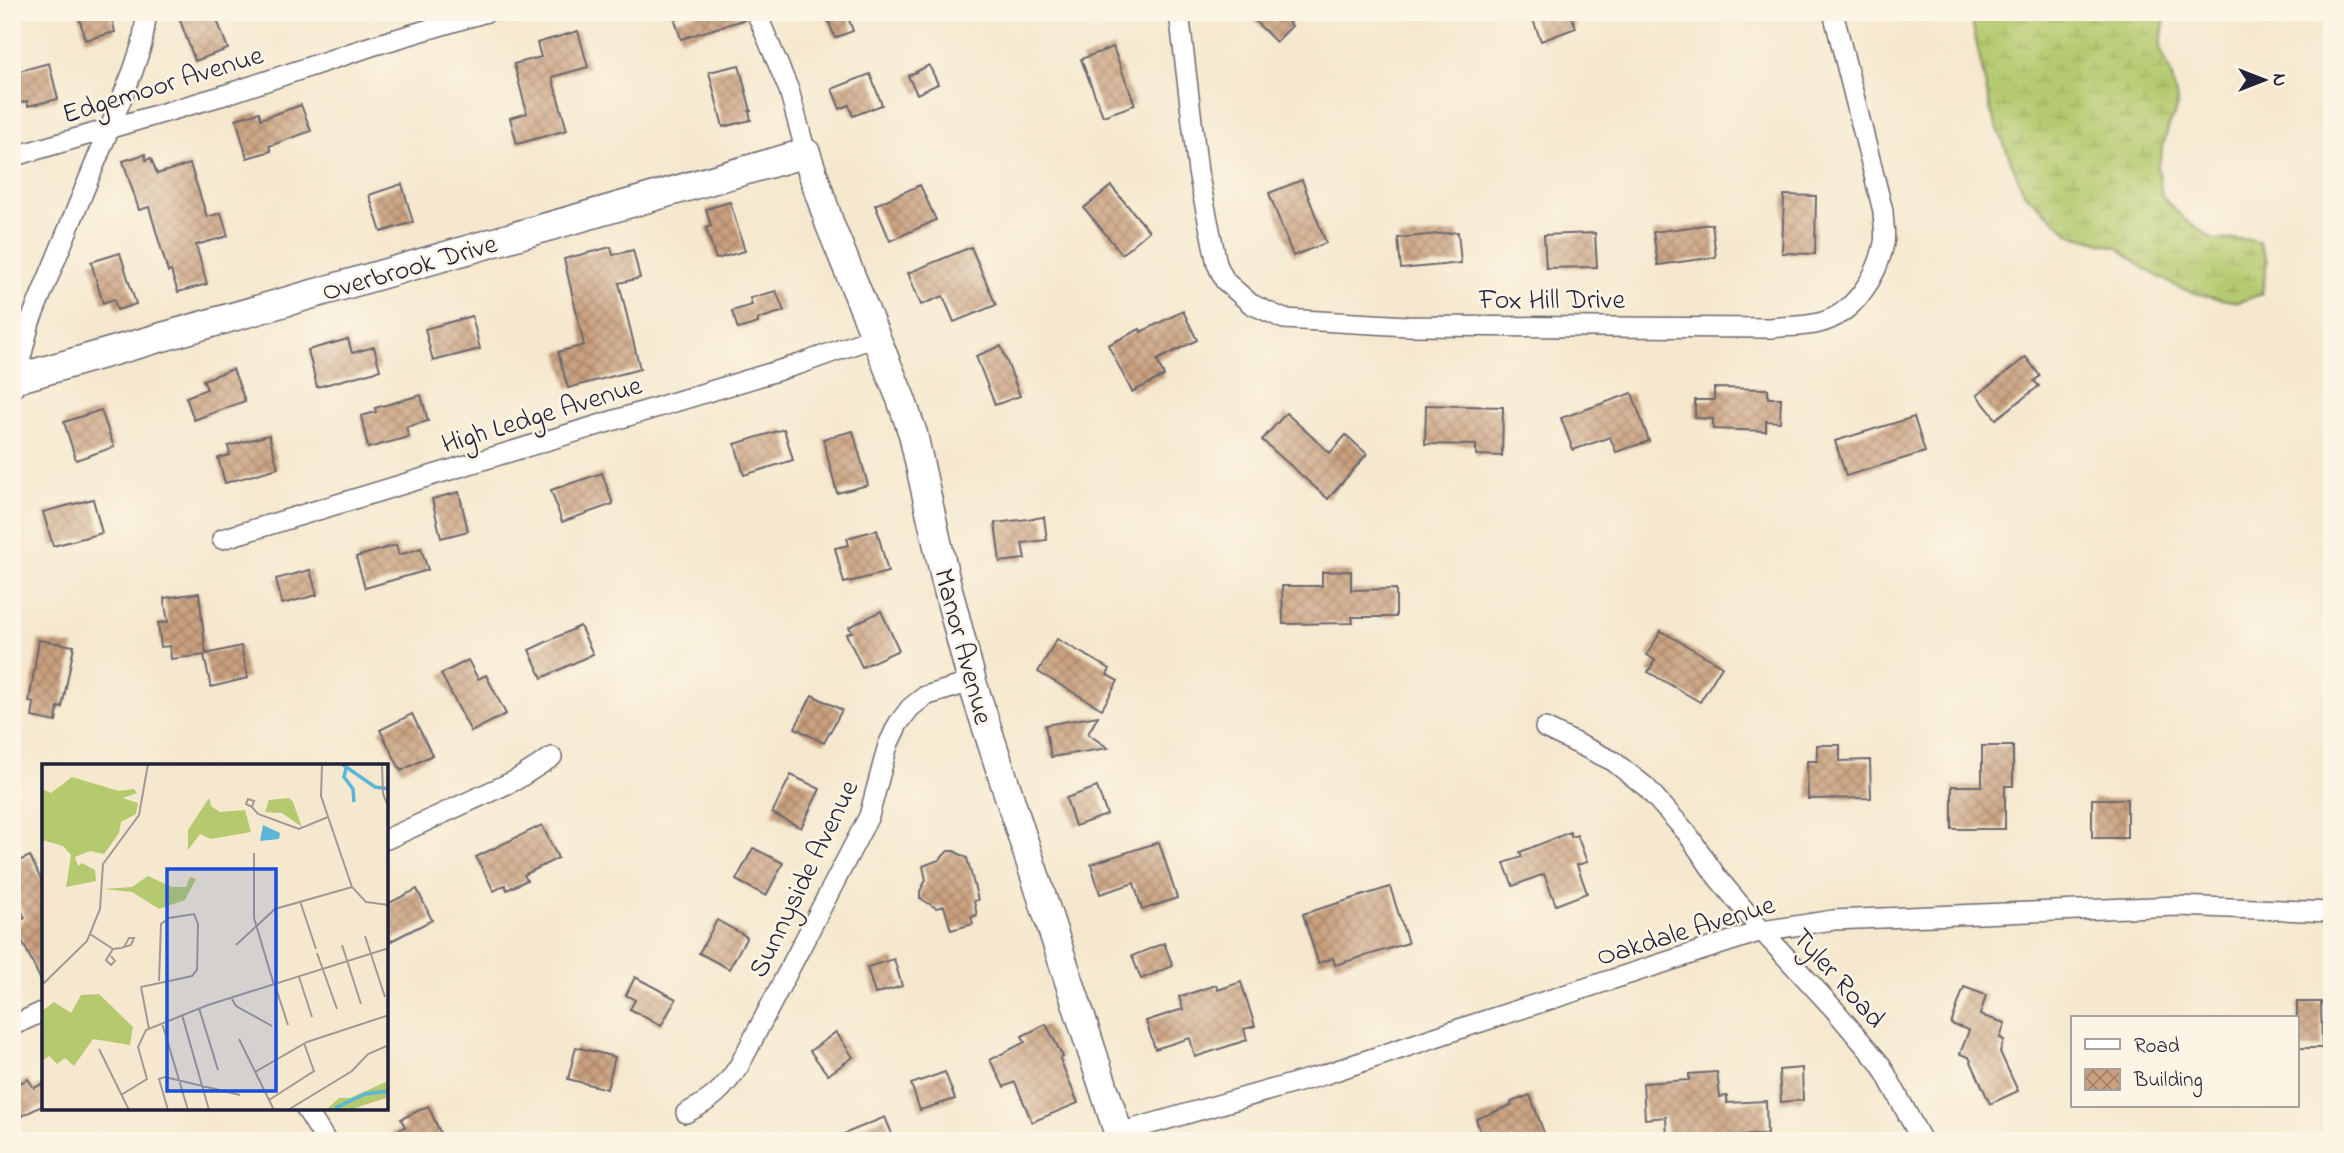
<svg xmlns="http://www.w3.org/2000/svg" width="2344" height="1153" font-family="'Indie Flower',sans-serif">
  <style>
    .wetland { fill: url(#wetland-marsh); stroke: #6c7655; stroke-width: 2 }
    .building { fill: url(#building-cross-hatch) }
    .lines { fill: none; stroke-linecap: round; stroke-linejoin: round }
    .street-casing { stroke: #6c676e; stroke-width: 22 }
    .secondary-casing { stroke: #6c676e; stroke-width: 31 }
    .street { stroke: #fff; stroke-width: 19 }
    .secondary { stroke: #fff; stroke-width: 28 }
    .labels { text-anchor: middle; stroke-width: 5; stroke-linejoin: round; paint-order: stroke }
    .street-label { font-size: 28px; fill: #22223b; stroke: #fcf5e5 }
    .inset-river { fill: none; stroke: #5ab7d8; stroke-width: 3.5 }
    .inset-road { fill: none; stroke: #a19993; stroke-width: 2 }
    .view { fill: #1d4ed8; fill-opacity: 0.15; stroke: #1d4ed8; stroke-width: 3.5 }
    .inset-edge { fill: none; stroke: #22223b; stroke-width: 3.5 }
  </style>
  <defs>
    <pattern id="wetland-marsh" width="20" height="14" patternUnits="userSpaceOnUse" patternTransform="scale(1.75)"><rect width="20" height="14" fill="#b5ca6f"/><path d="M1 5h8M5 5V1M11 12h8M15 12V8" fill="none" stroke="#9bad61"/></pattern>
    <pattern id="building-cross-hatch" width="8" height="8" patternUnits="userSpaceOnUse" patternTransform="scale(1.75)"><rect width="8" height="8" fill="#caa17f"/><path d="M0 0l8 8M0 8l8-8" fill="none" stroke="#a48369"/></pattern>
  </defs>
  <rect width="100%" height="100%" fill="#fcf5e5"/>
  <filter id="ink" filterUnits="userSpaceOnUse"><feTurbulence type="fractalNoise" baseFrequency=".0143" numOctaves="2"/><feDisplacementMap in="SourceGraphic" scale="14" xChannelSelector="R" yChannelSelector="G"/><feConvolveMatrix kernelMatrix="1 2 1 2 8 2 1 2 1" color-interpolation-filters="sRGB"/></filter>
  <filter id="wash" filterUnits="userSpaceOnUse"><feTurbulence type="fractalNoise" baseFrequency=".00686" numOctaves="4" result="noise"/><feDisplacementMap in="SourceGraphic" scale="28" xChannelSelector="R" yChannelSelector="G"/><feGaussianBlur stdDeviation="1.57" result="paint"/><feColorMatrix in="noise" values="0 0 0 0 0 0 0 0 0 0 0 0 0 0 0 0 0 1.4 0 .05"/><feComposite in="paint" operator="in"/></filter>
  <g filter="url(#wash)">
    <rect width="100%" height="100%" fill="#f5e8ce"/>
    <path class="wetland" d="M 1970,12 L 2168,12 L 2165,18 L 2160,48 L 2171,73 L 2178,106 L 2168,128 L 2158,167 L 2162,196 L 2184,219 L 2214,240 L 2242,239 L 2259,242 L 2267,261 L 2262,294 L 2239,302 L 2209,297 L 2179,288 L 2143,268 L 2119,248 L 2070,234 L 2024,193 L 1991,112 Z"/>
    <g id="blocks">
      <g class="building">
        <path d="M 78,12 L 110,12 L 115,32 L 85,40 Z"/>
        <path d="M 177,12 L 214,12 L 228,49 L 195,61 Z"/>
        <path d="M 700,12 L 744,12 L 746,19 L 681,39 L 675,20 Z"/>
        <path d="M 825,12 L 846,12 L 853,31 L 835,38 Z"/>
        <path d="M 1246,12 L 1279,12 L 1292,26 L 1276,42 Z"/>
        <path d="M 1530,12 L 1570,12 L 1576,28 L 1541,41 Z"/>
        <path d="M 578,31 L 588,67 L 552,77 L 567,130 L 517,144 L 510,118 L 527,113 L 514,64 L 541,57 L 537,43 Z"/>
        <path d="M 1113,47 L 1135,105 L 1103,116 L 1081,59 Z"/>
        <path d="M 49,63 L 58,99 L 28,106 L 27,101 L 12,105 L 12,73 Z"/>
        <path d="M 739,65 L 751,111 L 749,111 L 751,120 L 723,127 L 709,72 Z"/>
        <path d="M 929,65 L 938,84 L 917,94 L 908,76 Z"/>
        <path d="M 870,74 L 882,105 L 853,116 L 849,105 L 840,109 L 832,89 Z"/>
        <path d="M 301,105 L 311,131 L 269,146 L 271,151 L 247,158 L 236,119 L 259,112 L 261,119 Z"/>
        <path d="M 145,154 L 146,160 L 151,158 L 157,174 L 190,164 L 207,217 L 221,213 L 228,236 L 196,245 L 207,284 L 178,292 L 171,271 L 168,272 L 149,207 L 139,210 L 123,161 Z"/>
        <path d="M 1302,180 L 1326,243 L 1293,256 L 1269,193 Z"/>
        <path d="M 402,184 L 413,222 L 381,232 L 369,195 Z"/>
        <path d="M 920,185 L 936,220 L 890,241 L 875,205 Z"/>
        <path d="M 1111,186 L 1149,231 L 1122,254 L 1084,208 Z"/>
        <path d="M 1784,195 L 1816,196 L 1815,254 L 1782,253 Z"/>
        <path d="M 730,202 L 745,251 L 716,259 L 706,228 L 711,226 L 706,209 Z"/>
        <path d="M 1712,224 L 1716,257 L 1658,265 L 1653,232 Z"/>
        <path d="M 1458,232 L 1461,263 L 1401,269 L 1398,238 Z"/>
        <path d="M 1595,233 L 1597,267 L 1546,268 L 1544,235 Z"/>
        <path d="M 611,247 L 613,255 L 633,250 L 640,278 L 619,283 L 640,369 L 568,388 L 558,352 L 584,345 L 564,259 Z"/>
        <path d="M 971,247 L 996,305 L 954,322 L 943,296 L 921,305 L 908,273 Z"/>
        <path d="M 120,253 L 136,304 L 117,310 L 114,299 L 103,303 L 91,262 Z"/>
        <path d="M 776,291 L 784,311 L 758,319 L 758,323 L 738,329 L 732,311 L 752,305 L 750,298 Z"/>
        <path d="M 1183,311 L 1197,340 L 1157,360 L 1164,376 L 1132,392 L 1108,345 L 1140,329 L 1141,332 Z"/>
        <path d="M 472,316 L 480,349 L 433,361 L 425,329 Z"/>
        <path d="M 348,339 L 352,353 L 374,347 L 380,370 L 317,387 L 308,350 Z"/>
        <path d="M 1001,346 L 1020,396 L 995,405 L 976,356 Z"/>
        <path d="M 2026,357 L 2040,376 L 2034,381 L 2039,386 L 1996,419 L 1977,395 Z"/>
        <path d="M 233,369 L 245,401 L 194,420 L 186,397 L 207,389 L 203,380 Z"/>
        <path d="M 1714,388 L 1768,389 L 1768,398 L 1781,398 L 1780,422 L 1766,421 L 1766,431 L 1713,429 L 1713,419 L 1695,418 L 1695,400 L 1714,400 Z"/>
        <path d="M 1632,393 L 1649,441 L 1616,452 L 1610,437 L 1573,450 L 1561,418 Z"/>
        <path d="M 421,395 L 428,421 L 406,427 L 409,437 L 368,448 L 361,416 L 376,412 L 375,408 Z"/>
        <path d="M 1426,405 L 1503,407 L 1502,456 L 1476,455 L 1476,445 L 1425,444 Z"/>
        <path d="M 101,410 L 114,447 L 76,460 L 64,422 Z"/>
        <path d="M 1286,413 L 1330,453 L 1346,435 L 1367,454 L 1328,499 L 1262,440 Z"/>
        <path d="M 1914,417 L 1925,452 L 1846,476 L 1835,441 Z"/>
        <path d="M 784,429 L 793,460 L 744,475 L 735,444 Z"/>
        <path d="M 853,431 L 868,485 L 837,493 L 823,439 Z"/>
        <path d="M 269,435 L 278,468 L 225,483 L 218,458 L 230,455 L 228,446 Z"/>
        <path d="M 602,473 L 613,504 L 562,522 L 551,490 Z"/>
        <path d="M 459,492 L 468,531 L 441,538 L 432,499 Z"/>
        <path d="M 93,499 L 102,533 L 53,546 L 43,512 Z"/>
        <path d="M 1044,517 L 1047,540 L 1022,543 L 1025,559 L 1000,562 L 995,523 Z"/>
        <path d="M 877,530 L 888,572 L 844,583 L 835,548 L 849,545 L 847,538 Z"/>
        <path d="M 396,545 L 399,555 L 421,548 L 428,570 L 365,588 L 356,557 Z"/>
        <path d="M 310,570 L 317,595 L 282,604 L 276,579 Z"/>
        <path d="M 1351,571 L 1351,590 L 1396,589 L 1396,617 L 1352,617 L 1353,623 L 1283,624 L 1282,586 L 1322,586 L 1322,572 Z"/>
        <path d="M 199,593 L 206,654 L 241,646 L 248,678 L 211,687 L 204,655 L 171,659 L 170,646 L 161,647 L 158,623 L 168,622 L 164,598 Z"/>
        <path d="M 881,611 L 899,650 L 862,667 L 846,634 L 852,632 L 849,627 Z"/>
        <path d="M 580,626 L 593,654 L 542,678 L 529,650 Z"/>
        <path d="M 1661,631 L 1722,666 L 1700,702 L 1648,672 L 1655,660 L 1647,655 Z"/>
        <path d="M 1057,639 L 1110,669 L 1107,675 L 1118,681 L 1102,709 L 1038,672 Z"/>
        <path d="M 39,640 L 74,646 L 62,708 L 58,707 L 56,722 L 32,717 L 34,703 L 29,702 Z"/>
        <path d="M 468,660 L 478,679 L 486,675 L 506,714 L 471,732 L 441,674 Z"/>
        <path d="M 812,695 L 842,710 L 824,743 L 795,728 Z"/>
        <path d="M 412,714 L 432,755 L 401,771 L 380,730 Z"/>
        <path d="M 1098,716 L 1088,734 L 1108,748 L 1051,757 L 1045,725 Z"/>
        <path d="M 1817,745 L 1840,745 L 1840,761 L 1870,760 L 1871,798 L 1808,799 L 1807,761 L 1817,761 Z"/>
        <path d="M 1982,746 L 2013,746 L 2013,786 L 2005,786 L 2005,829 L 1952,829 L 1952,786 L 1982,786 Z"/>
        <path d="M 791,775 L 820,789 L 801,828 L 772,813 Z"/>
        <path d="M 1097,787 L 1107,815 L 1075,826 L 1066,798 Z"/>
        <rect x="2092" y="799" width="35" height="39"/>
        <path d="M 542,825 L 558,858 L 524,875 L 527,880 L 507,890 L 505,885 L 494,891 L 476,857 Z"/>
        <path d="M 1570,832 L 1571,837 L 1577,835 L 1587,862 L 1577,865 L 1587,893 L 1556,905 L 1544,874 L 1513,886 L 1504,863 L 1522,857 L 1520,852 Z"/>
        <path d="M 1159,842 L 1177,898 L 1142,910 L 1134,883 L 1100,894 L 1091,864 Z"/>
        <path d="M 753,848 L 783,863 L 766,896 L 736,880 Z"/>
        <path d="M 948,851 L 954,851 L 967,858 L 978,900 L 974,901 L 977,915 L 971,917 L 973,924 L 951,930 L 944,906 L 936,908 L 920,898 L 920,891 L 926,880 L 923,866 L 939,860 Z"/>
        <path d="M 30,856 L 44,886 L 44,987 L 14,924 L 25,918 L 12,890 L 12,864 Z"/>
        <path d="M 1390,887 L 1408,943 L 1335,965 L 1333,958 L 1318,963 L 1303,914 Z"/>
        <path d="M 417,889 L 432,920 L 387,943 L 387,904 Z"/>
        <path d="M 717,920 L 747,937 L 729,969 L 699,953 Z"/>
        <path d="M 1164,943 L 1173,966 L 1141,979 L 1132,956 Z"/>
        <path d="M 894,959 L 902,986 L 875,994 L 867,967 Z"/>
        <path d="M 635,977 L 676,999 L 661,1026 L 630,1009 L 635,1000 L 626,995 Z"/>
        <path d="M 1241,982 L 1255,1026 L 1244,1029 L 1247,1040 L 1195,1057 L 1190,1038 L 1155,1049 L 1146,1021 L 1183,1009 L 1179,997 L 1216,985 L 1218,990 Z"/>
        <path d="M 1964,987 L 1986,995 L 1980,1015 L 2005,1023 L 2000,1038 L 2004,1040 L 2000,1052 L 2018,1091 L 1990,1104 L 1969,1057 L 1960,1054 L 1969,1030 L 1951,1024 Z"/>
        <path d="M 2297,1002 L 2321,1002 L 2322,1048 L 2297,1048 Z"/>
        <path d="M 1046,1024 L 1063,1057 L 1060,1059 L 1078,1103 L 1032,1122 L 1015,1082 L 1004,1087 L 990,1060 L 1025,1042 L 1022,1036 Z"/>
        <path d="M 836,1032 L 853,1057 L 828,1075 L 810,1051 Z"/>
        <path d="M 576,1047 L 615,1057 L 607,1089 L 568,1079 Z"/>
        <path d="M 1802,1068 L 1803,1100 L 1781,1102 L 1779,1070 Z"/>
        <path d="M 945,1072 L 955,1099 L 920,1110 L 911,1084 Z"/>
        <path d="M 1717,1072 L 1720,1097 L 1727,1096 L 1727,1103 L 1766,1101 L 1767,1134 L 1722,1136 L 1722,1141 L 1667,1141 L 1666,1117 L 1645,1119 L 1643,1083 L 1689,1080 L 1689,1074 Z"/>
        <path d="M 28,1079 L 34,1088 L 44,1083 L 44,1105 L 12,1121 L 12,1087 Z"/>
        <path d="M 1530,1095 L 1547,1141 L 1483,1141 L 1476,1119 L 1512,1105 L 1511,1102 Z"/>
        <path d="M 428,1106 L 444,1141 L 375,1141 L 405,1127 L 401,1119 Z"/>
        <path d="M 885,1117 L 895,1141 L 830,1141 L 829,1140 Z"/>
      </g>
    </g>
  </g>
  <g filter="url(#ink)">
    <use href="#blocks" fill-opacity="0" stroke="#6c676e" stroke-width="2"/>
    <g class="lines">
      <defs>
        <g id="street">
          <path d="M 756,12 L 789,90 L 806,153"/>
          <path d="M 1179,12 L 1198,172 L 1217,264 L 1225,281 L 1251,304 L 1284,319 L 1408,326 L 1771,328 C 1786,326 1804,327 1819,323 C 1853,315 1878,276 1884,243 C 1886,233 1883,221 1883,211 L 1833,12"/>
          <path d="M 12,157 L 221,96 L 372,46 L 487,12"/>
          <path d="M 13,389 L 30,322 L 133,71 L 142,44 L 147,12"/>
          <path d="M 222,539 L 800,364 L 875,337"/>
          <path d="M 1545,728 L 1613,761 L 1646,787 L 1687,833 L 1717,877 L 1762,931 L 1833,1008 L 1881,1065 L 1922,1141"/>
          <path d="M 387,839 L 516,780 L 552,757"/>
          <path d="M 12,1026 L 44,1011"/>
          <path d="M 306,1109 L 326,1141"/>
          <path d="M 686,1113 C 712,1100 723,1090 739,1066 L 869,816 L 888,745 L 898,724 L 910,708 L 925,696 L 972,682"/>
          <path d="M 1119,1133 L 1323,1075 L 1462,1028 L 1762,931 L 1833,920 L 2177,906 L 2332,912"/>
        </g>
        <path id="secondary" d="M 12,380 L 806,153 L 830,225 L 901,399 L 913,434 L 945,578 L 972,682 L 1121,1141"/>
      </defs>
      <use href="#street" class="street-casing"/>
      <use href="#secondary" class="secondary-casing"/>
      <use href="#street" class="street"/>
      <use href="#secondary" class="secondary"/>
    </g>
  </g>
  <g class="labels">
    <g class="street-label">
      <text transform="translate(162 83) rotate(-17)" y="10">Edgemoor Avenue</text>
      <text transform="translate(409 266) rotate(-16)" y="10">Overbrook Drive</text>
      <text x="1552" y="308">Fox Hill Drive</text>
      <text transform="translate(541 413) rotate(-17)" y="10">High Ledge Avenue</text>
      <text transform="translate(965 646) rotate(75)" y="10">Manor Avenue</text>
      <text transform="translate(802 878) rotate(-64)" y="10">Sunnyside Avenue</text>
      <text transform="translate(1685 929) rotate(-17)" y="10">Oakdale Avenue</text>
      <text transform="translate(1840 977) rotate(48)" y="10">Tyler Road</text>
    </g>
  </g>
  <g transform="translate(42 764)">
    <rect width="346" height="346" fill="#f5e8ce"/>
    <path d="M 30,13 L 77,27 L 92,25 L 95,29 L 81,34 L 96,39 L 94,50 L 79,58 L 77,69 L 62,90 L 48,87 L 33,93 L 36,102 L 40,99 L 53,106 L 54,117 L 24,123 L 29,91 L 21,82 L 0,76 L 0,25 L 9,29 ZM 167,34 L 169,42 L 178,48 L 203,46 L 209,68 L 169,75 L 158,70 L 146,86 L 146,66 ZM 247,34 L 251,38 L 260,63 L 240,49 L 223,48 L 227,36 ZM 106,112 L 130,123 L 144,123 L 148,113 L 154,115 L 143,136 L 117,145 L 90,128 L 62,125 L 90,123 ZM 57,230 L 91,263 L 88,281 L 51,275 L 32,302 L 23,294 L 15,300 L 7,292 L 0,297 L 0,247 L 12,238 L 29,249 L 39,231 ZM 346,317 L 344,334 L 307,346 L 285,345 L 297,334 L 308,334 Z" fill="#b5ca6f"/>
    <path d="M 221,61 L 238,69 L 237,75 L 218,77 Z" fill="#5ab7d8"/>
    <path class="inset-river" d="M 300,0 L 333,23 L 347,25M 304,4 L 302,13 L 311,25 L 312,38M 293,344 L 323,330 L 347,327"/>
    <path class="inset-road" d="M 280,0 L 279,32 L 310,123 L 324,138 L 347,141M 340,0 L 341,30 L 347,44M 210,43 L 204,40 L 206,35 L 212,37 L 210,43 L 216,50 L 257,65 L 286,53M 212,89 L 212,154 L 232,221M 258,137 L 274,185M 48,170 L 71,185 L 79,184 L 89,181 L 92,174 L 87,174 L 82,183M 323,172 L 343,233M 194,181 L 233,145 L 310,123M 300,181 L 319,240M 275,189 L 295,245M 69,192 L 73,197 L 69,201 L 64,196 L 71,185M 257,213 L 270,253M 0,221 L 45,177 L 58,145 L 61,100 L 97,51 L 106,0M 233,221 L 246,261M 190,235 L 194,242 L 230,262M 157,244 L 176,306M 140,251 L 167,346M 120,259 L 146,346M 107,265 L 99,223 L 150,212 L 155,206 L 156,160 L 152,150 L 127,154 L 119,160 L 117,217M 197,275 L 232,346M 57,285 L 87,346M 213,308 L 265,278 L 347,251M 79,331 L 105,315 L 96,283 L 104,266 L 166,241 L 347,184M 227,336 L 272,307 L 262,279M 126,346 L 117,315 L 123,313 L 198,331M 246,346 L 310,307 L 326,290 L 347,281"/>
    <path class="view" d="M 125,105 L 234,105 L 234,327 L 125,327 Z"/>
    <rect width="346" height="346" class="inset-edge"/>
  </g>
  <rect width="2344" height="1153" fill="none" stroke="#fcf5e5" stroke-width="42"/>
  <rect x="2071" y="1016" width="228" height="91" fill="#fcf5e5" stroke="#a5a1a1" stroke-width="2"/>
  <rect x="2085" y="1039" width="35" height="10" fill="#ffffff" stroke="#a5a1a1" stroke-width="2"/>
  <text x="2134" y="1052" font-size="21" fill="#22223b">Road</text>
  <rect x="2085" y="1069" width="35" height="21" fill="url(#building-cross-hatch)" stroke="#a5a1a1" stroke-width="2"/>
  <text x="2134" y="1086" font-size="21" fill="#22223b">Building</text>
  <g transform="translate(2264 80) rotate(90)" stroke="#fcf5e5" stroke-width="5" paint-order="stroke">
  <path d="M0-5L12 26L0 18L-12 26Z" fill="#22223b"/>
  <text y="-10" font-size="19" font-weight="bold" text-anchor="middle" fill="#22223b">N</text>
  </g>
</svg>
